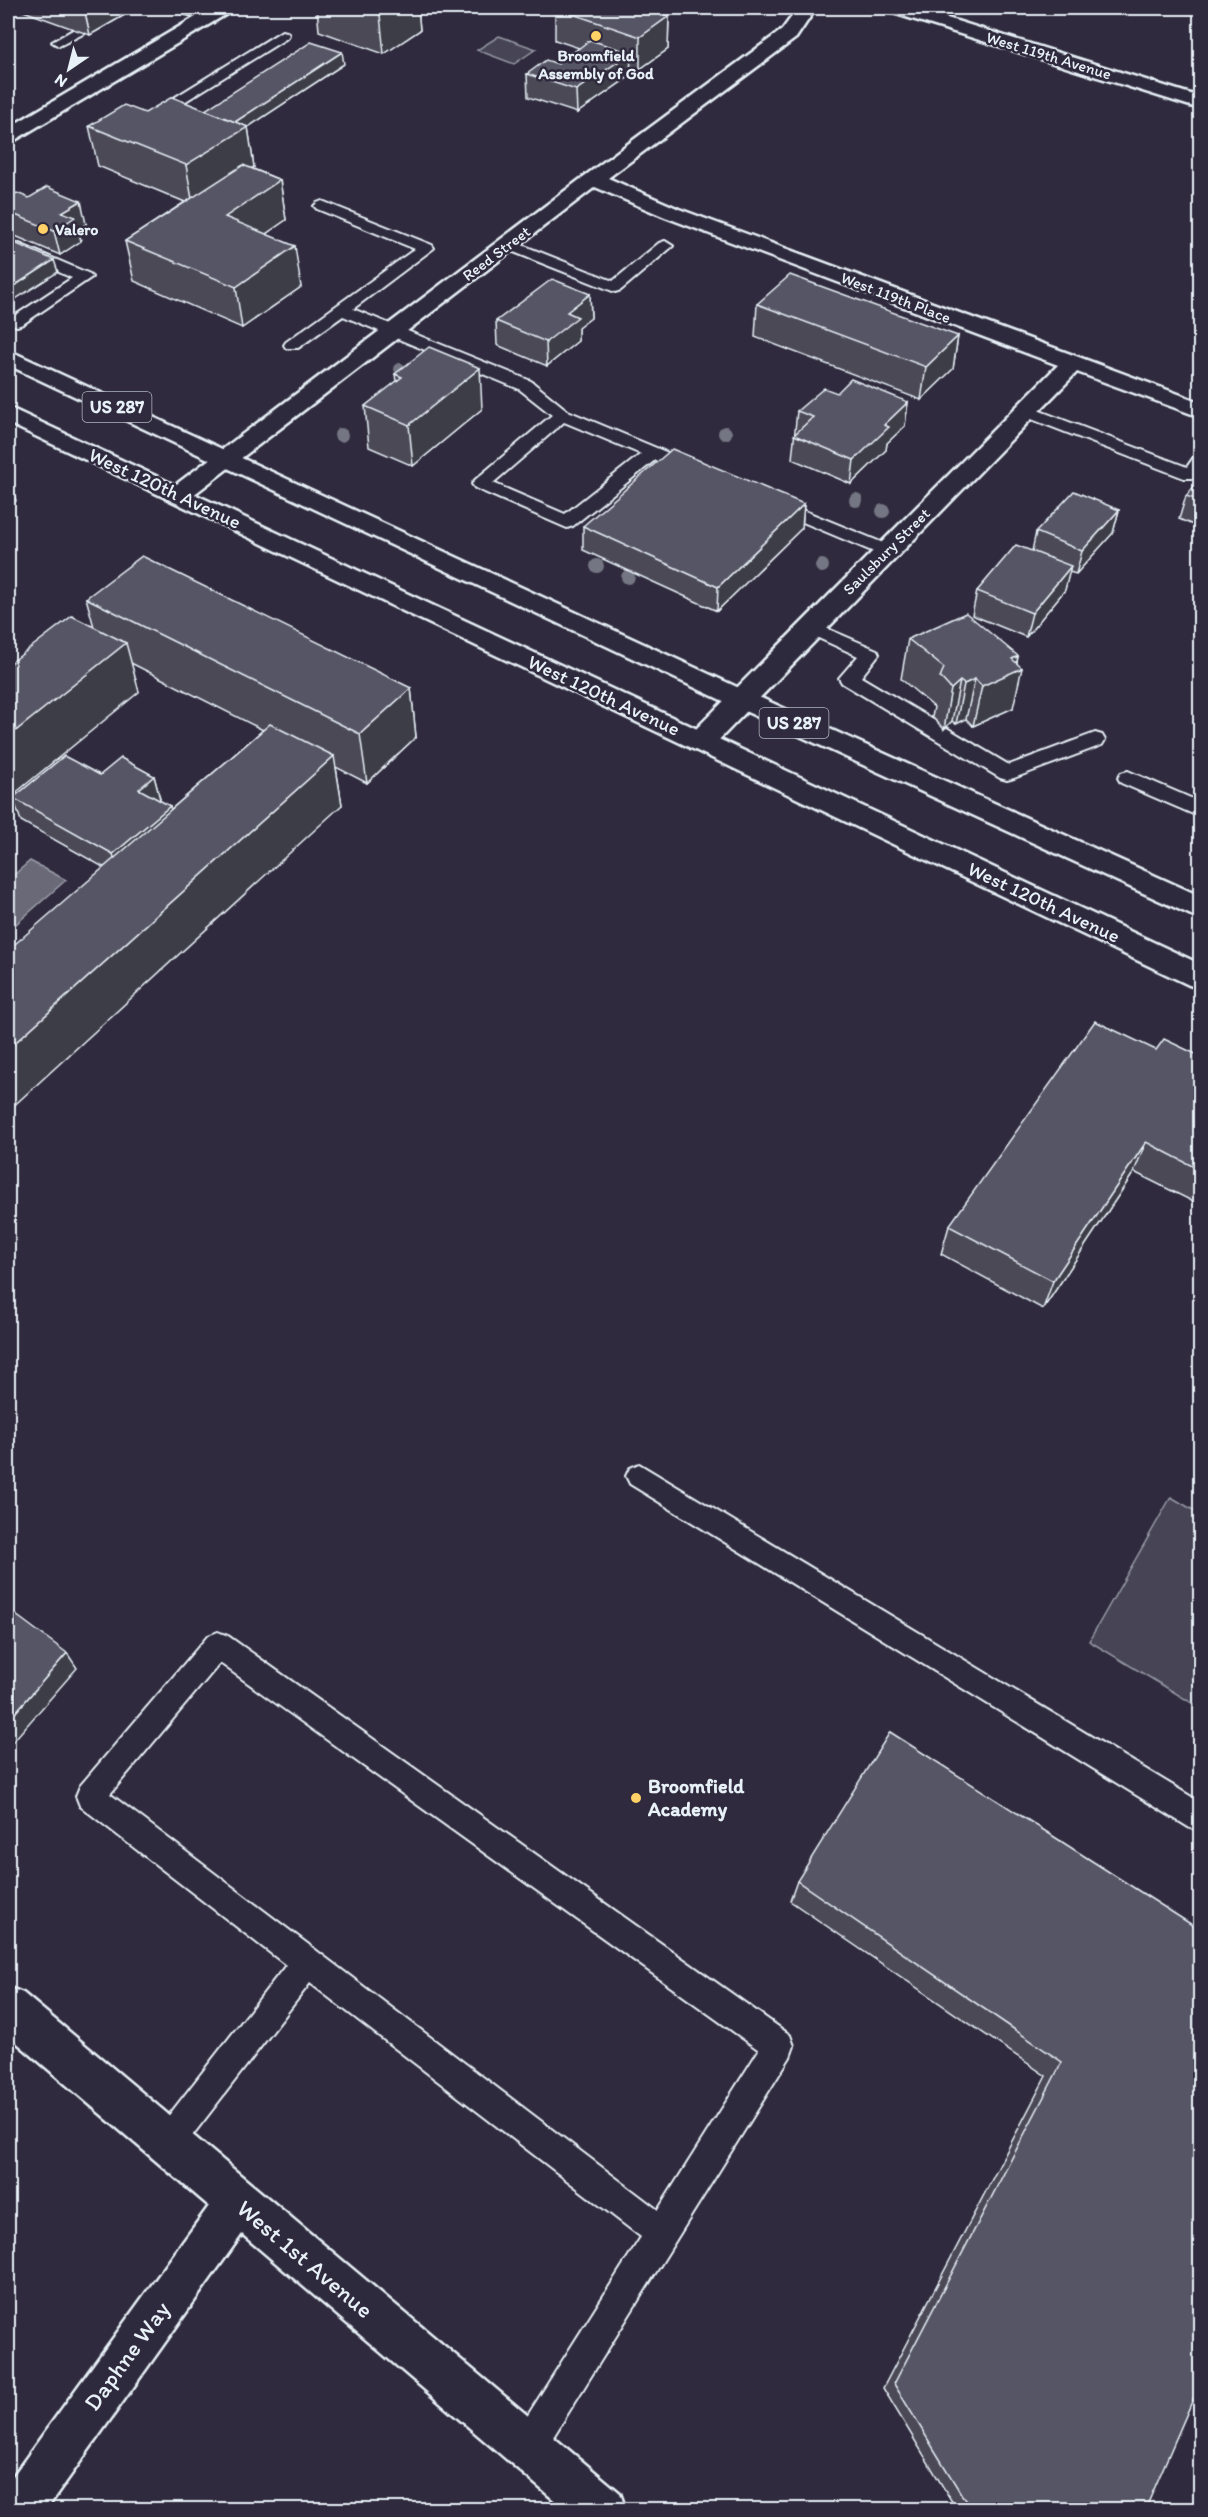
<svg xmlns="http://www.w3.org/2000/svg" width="1208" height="2517" font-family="Itim,sans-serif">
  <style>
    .green { fill: #464455; stroke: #979aa6; stroke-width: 1.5 }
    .water { fill: #696978; stroke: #9c9fab; stroke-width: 1.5 }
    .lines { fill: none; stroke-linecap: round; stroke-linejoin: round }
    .service-casing { stroke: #e8f1f8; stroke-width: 4 }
    .minor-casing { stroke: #e8f1f8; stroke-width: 5 }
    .primary-casing { stroke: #e8f1f8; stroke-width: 5 }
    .service { fill: #2f2a3d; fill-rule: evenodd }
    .minor { fill: #2f2a3d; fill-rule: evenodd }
    .primary { fill: #2f2a3d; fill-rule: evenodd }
    .tree { fill: #757684 }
    .wall { fill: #4b4957; stroke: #e8f1f8; stroke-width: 1.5 }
    .shaded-wall { fill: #3d3c47; stroke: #e8f1f8; stroke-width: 1.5 }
    .building { fill: #575565; stroke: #e8f1f8; stroke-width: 1.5 }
    .poi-dot { fill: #ffd166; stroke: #2f2a3d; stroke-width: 2 }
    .labels { text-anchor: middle; stroke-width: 5; stroke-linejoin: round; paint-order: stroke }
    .far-poi-label { font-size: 16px; font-weight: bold; fill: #e8f1f8; stroke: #2f2a3d }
    .far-street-label { font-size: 16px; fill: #e8f1f8; stroke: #2f2a3d }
    .shield { fill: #2f2a3d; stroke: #b0b5c0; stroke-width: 1.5 }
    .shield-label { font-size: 18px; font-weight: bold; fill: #e8f1f8 }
    .street-label { font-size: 20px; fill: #e8f1f8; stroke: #2f2a3d }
    .poi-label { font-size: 20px; font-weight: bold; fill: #e8f1f8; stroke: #2f2a3d; text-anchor: start }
    .near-street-label { font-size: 24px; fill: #e8f1f8; stroke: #2f2a3d }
  </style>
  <rect width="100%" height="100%" fill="#2f2a3d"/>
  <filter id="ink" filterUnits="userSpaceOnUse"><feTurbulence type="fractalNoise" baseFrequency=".0167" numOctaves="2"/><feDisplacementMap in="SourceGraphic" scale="12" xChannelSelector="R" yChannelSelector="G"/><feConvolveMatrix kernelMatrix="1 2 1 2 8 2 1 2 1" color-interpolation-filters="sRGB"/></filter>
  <g filter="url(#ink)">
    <g class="green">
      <path d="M 499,36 L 536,49 L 514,64 L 477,50 Z"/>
      <path d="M 1171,1497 L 1200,1514 L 1200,1708 L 1089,1641 Z"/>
    </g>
    <path class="water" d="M 30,861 L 66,880 L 8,931 L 8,880 Z"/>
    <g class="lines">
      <defs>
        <g id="service">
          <path d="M 173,8 C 186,7 204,7 215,16 L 208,20 L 175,11 Z"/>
          <path d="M 78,27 L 85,31 L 83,34 L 59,46 L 52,42 Z"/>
          <path d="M 282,31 L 287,32 L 289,35 L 287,38 L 160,117 L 150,117 L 148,114 Z"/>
          <path d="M 322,201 L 432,245 L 434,248 L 353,309 L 531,381 L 568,411 L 697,465 L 700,469 L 697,473 L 685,473 L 655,460 L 573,526 L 567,528 L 475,488 L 472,484 L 475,480 L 552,415 L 519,389 L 343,316 L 298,348 L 286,348 L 284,345 L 286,342 L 415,249 L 317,209 L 314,206 L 317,203 ZM 564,422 L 641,454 L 565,514 L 493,483 Z"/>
          <path d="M 8,239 L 90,274 L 92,277 L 23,324 L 17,326 L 8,323 L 8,312 L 16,315 L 72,278 L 8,249 Z"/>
          <path d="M 507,239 L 613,281 L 659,243 L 665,241 L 673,246 L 621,290 L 615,292 L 501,247 L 499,244 L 501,241 Z"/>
          <path d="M 1027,406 L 1187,467 L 1194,457 L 1200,456 L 1200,472 L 1196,478 L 1184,478 L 1021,415 L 1019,411 L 1021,407 Z"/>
          <path d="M 773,498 L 893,547 L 896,551 L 893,555 L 881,555 L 767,507 L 764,503 L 767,499 Z"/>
          <path d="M 812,622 L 877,650 L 879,654 L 861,677 L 1009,765 L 1095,733 L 1102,735 L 1105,740 L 1102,745 L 1014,778 L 1007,780 L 1000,778 L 842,683 L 839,678 L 858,656 L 805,632 L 803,628 L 805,624 Z"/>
          <path d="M 1128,771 L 1200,802 L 1200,817 L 1121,783 L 1118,778 L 1121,773 Z"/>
          <path d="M 639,1464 L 1200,1802 L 1200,1832 L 1190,1828 L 630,1484 L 626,1476 L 630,1468 Z"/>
          <path d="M 218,1632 L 228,1636 L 790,2035 L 794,2046 L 790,2057 L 540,2458 L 528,2463 L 516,2458 L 511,2446 L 516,2434 L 641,2237 L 310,1983 L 178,2154 L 167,2159 L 156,2154 L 151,2143 L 156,2132 L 286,1965 L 80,1806 L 76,1796 L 80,1786 L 208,1636 ZM 220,1663 L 759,2050 L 658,2210 L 110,1794 Z"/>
        </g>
        <g id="minor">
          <path d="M 211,8 L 232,8 L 230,12 L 15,140 L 8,142 L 8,128 Z"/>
          <path d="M 798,8 L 816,8 L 796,38 L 608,178 L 679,209 L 1200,402 L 1200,417 L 1077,372 L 711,748 L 701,750 L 691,748 L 687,741 L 691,734 L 1058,365 L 665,217 L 595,187 L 188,499 L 179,501 L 170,499 L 167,494 L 170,489 L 586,175 L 782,30 Z"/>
          <path d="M 888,8 L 915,8 L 1200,97 L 1200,109 L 890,12 Z"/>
          <path d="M 8,1987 L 23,1993 L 620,2493 L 626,2510 L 566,2510 L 242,2234 L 46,2510 L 8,2510 L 8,2483 L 209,2206 L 8,2035 Z"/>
        </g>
        <g id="primary">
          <path d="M 8,350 L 752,694 L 1200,896 L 1200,919 L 734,706 L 8,365 Z"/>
          <path d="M 8,407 L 1200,964 L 1200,988 L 1189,985 L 8,423 Z"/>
        </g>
      </defs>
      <use href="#service" class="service-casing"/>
      <use href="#minor" class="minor-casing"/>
      <use href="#primary" class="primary-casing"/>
      <use href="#service" class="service"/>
      <use href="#minor" class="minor"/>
      <use href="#primary" class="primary"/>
    </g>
    <g class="tree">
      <circle cx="400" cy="369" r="6"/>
      <circle cx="725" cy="433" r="7"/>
      <circle cx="341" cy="435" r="7"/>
      <circle cx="856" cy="500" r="7"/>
      <circle cx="883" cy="511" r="7"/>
      <circle cx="597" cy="566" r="7"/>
      <circle cx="822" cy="566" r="7"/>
      <circle cx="628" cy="577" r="7"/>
    </g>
    <g class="wall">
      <path d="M 15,8 L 127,8 L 128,13 L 90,35 Z"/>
      <path d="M 317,8 L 418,8 L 420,30 L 384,54 L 319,31 Z"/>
      <path d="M 555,8 L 672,8 L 662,14 L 669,16 L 668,49 L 640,69 L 631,66 L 630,76 L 577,113 L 528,97 L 527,74 L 558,64 L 579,48 L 555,40 Z"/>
      <path d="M 344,64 L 248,127 L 254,167 L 251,168 L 280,180 L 286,220 L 266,234 L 301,287 L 242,328 L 134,281 L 125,241 L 185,202 L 98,166 L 89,126 L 205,110 Z"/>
      <path d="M 8,198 L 29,198 L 86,224 L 78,229 L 81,241 L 60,255 L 8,233 Z"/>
      <path d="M 590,294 L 591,318 L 578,328 L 578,341 L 547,366 L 497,345 L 496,321 Z"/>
      <path d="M 757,304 L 958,336 L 953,369 L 921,400 L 755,337 Z"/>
      <path d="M 395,374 L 482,409 L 413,466 L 369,447 L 365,406 L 396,382 Z"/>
      <path d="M 837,393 L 908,402 L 905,426 L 887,443 L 886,450 L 851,484 L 792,459 L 797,411 Z"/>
      <path d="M 1200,480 L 1200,528 L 1179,519 L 1186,496 Z"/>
      <path d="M 804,504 L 802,528 L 717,611 L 583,550 L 583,526 Z"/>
      <path d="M 1119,510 L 1113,533 L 1076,574 L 1069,572 L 1065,590 L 1026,637 L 972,615 L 977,591 L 1032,551 L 1036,532 Z"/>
      <path d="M 86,598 L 411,688 L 416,737 L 367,783 L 336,767 L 342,805 L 103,867 L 21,821 L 13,798 L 100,775 L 154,776 L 160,799 L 159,800 L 170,810 L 263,730 L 131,663 L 139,692 L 94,627 Z"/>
      <path d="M 908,639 L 1018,656 L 1017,663 L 1013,708 L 973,726 L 966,719 L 956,724 L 952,721 L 944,729 L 932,717 L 934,707 L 901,679 Z"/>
      <path d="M 1156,1050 L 1200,1056 L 1200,1205 L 1134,1172 L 1043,1309 L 941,1254 L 949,1226 Z"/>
      <path d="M 797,1881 L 1200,1930 L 1145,2510 L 957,2510 L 883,2388 L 1046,2076 L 790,1901 Z"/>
    </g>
    <g class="shaded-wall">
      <path d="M 84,8 L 127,8 L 128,13 L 90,35 Z"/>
      <path d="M 391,8 L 418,8 L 420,30 L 384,54 L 380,15 Z"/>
      <path d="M 647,8 L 672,8 L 647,25 Z"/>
      <path d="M 669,16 L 668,49 L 640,69 L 640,37 Z"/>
      <path d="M 342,52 L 344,64 L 248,127 L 254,167 L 193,205 L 186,165 L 235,122 Z"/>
      <path d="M 631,53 L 630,76 L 577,113 L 576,90 Z"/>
      <path d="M 280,180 L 286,220 L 231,258 L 225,217 Z"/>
      <path d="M 81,201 L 86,224 L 78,229 L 81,241 L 60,255 L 54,231 L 62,212 Z"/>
      <path d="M 295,246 L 301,287 L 242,328 L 236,287 Z"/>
      <path d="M 54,260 L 58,272 L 8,304 L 8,290 Z"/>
      <path d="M 590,294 L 591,318 L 578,328 L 578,341 L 547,366 L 546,342 L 567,312 Z"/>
      <path d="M 958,336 L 953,369 L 921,400 L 926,367 Z"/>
      <path d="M 480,368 L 482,409 L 413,466 L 409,425 Z"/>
      <path d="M 908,402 L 905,426 L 887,443 L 886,450 L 851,484 L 854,460 L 884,425 Z"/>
      <path d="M 8,472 L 16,501 L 8,507 Z"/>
      <path d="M 804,504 L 802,528 L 717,611 L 718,587 Z"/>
      <path d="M 1119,510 L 1113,533 L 1076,574 L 1082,551 Z"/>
      <path d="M 1071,566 L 1065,590 L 1026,637 L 1032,613 Z"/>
      <path d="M 126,643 L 139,692 L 8,799 L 8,737 Z"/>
      <path d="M 1018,656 L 1015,671 L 1022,668 L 1013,708 L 973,726 L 982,686 L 1012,659 Z"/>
      <path d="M 975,679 L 966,719 L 956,724 L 964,684 Z"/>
      <path d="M 960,681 L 952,721 L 944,729 L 951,689 Z"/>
      <path d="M 411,688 L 416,737 L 367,783 L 360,734 Z"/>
      <path d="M 334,756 L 342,805 L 8,1111 L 8,1049 Z"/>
      <path d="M 154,776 L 160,799 L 145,812 L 139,789 Z"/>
      <path d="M 170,806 L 176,829 L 120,877 L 113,854 Z"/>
      <path d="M 1146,1142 L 1134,1172 L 1043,1309 L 1053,1281 Z"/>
      <path d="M 67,1653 L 77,1668 L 9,1746 L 8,1745 L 8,1721 Z"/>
    </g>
    <g class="building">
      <path d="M 360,8 L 391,8 L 380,15 Z"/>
      <path d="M 555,8 L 642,8 L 669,16 L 640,37 Z"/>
      <path d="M 590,40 L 631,53 L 576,90 L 527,74 L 546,60 L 558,64 Z"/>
      <path d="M 311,42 L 342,52 L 235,122 L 205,110 Z"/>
      <path d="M 172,97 L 248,127 L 186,165 L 89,126 L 124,105 L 145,113 Z"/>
      <path d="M 243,165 L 280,180 L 225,217 L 295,246 L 236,287 L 125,241 Z"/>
      <path d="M 47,187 L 81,201 L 62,212 L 75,217 L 54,231 L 8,212 L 8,198 L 17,193 L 29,198 Z"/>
      <path d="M 8,240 L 54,260 L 8,290 Z"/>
      <path d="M 790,275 L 958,336 L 926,367 L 757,304 Z"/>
      <path d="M 552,279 L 590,294 L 567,312 L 578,317 L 546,342 L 496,321 Z"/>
      <path d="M 429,347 L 480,368 L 409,425 L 365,406 L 402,377 L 395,374 Z"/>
      <path d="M 851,379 L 908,402 L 884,425 L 889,427 L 854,460 L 794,435 L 813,417 L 797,411 L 824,388 L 837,393 Z"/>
      <path d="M 672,449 L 804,504 L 718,587 L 583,526 Z"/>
      <path d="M 1200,480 L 1200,501 L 1186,496 Z"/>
      <path d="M 1074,491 L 1119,510 L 1082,551 L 1036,532 Z"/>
      <path d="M 1016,545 L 1071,566 L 1032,613 L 977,591 Z"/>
      <path d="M 142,556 L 411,688 L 360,734 L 86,598 Z"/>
      <path d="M 966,613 L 1018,656 L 1012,659 L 1022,668 L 982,686 L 975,679 L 964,684 L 960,681 L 951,689 L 940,677 L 944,668 L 908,639 Z"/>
      <path d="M 72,616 L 126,643 L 8,737 L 8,665 Z"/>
      <path d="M 270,724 L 334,756 L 8,1049 L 8,950 Z"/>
      <path d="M 64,756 L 100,775 L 121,758 L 154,776 L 139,789 L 170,806 L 113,854 L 13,798 Z"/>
      <path d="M 1095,1021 L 1156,1050 L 1164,1039 L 1200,1056 L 1200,1170 L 1146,1142 L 1053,1281 L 949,1226 Z"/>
      <path d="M 8,1609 L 67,1653 L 8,1721 Z"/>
      <path d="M 890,1732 L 1200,1930 L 1200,2383 L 1145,2510 L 971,2510 L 894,2384 L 1062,2062 L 797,1881 Z"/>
    </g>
  </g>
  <g class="poi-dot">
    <circle cx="596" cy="36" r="6"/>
    <circle cx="43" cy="229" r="6"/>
    <circle cx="636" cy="1798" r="6"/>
  </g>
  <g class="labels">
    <g class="far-poi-label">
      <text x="596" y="61">Broomfield<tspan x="596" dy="18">Assembly of God</tspan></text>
      <text x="55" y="235" text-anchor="start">Valero</text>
    </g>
    <g class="far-street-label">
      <text transform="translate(1049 55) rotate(17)" y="6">West 119th Avenue</text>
      <text transform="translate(496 253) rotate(-37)" y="6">Reed Street</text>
      <text transform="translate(896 297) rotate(21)" y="6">West 119th Place</text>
      <text transform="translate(886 551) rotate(-45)" y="6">Saulsbury Street</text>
    </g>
    <g class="shield">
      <rect x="82.5" y="392" width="69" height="30" rx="4.5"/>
      <rect x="759.5" y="708" width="69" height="30" rx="4.5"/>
    </g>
    <g class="shield-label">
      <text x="117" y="413">US 287</text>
      <text x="794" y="729">US 287</text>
    </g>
    <g class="street-label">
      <text transform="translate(165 488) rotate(25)" y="7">West 120th Avenue</text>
      <text transform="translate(604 695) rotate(25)" y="7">West 120th Avenue</text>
      <text transform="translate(1044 902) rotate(25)" y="7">West 120th Avenue</text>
    </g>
    <g class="poi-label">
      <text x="648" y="1793">Broomfield<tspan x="648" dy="23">Academy</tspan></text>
    </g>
    <g class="near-street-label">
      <text transform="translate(305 2259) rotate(40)" y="8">West 1st Avenue</text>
      <text transform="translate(127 2356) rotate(-54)" y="8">Daphne Way</text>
    </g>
  </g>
  <rect width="1208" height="2517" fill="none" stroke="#2f2a3d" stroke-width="30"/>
  <rect x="15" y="15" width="1178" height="2487" fill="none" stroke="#e8f1f8" stroke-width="2" filter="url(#ink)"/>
  <g transform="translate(69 69) rotate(215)" stroke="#2f2a3d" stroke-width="4.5" paint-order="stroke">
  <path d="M0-4.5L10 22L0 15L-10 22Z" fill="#e8f1f8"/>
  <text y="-9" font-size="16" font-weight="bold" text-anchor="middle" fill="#e8f1f8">N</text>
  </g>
</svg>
